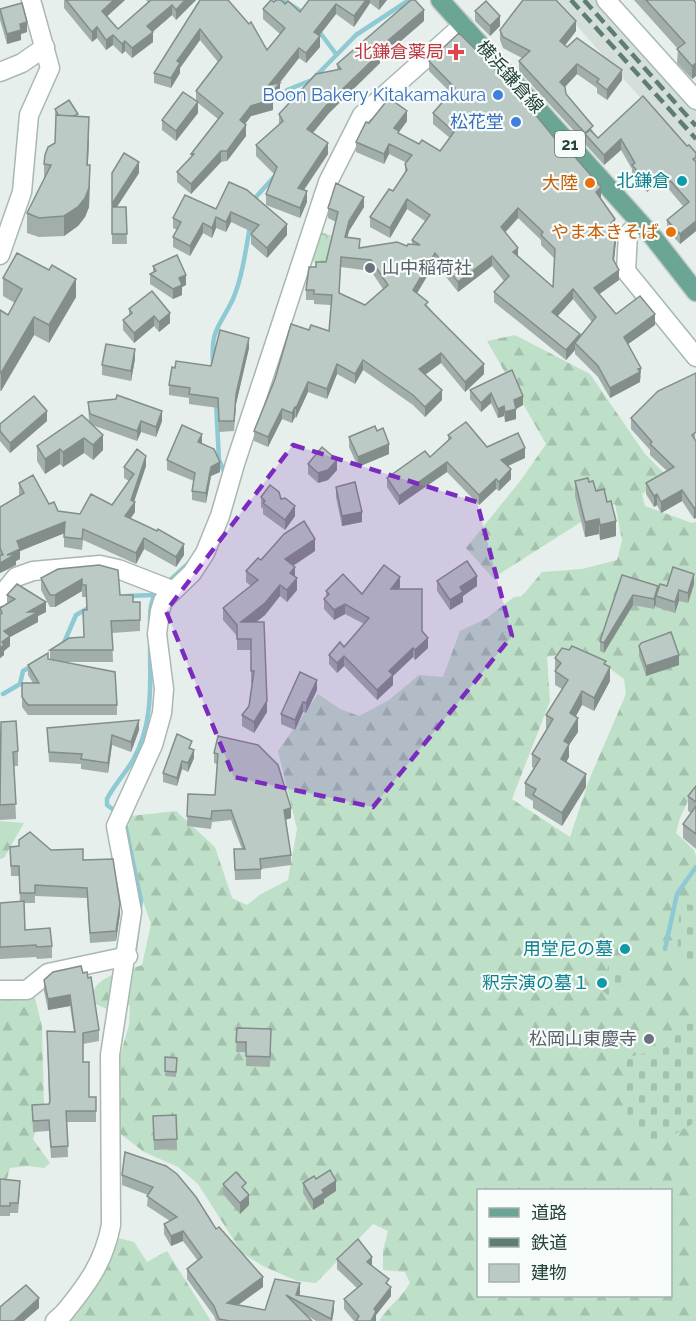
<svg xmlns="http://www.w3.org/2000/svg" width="696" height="1321" font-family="Raleway,'Noto Sans JP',sans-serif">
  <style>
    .built { fill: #d4dfda }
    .forest { fill: url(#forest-firs); fill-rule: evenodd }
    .cemetery { fill: url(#cemetery-stones) }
    .park { fill: url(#park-crowns) }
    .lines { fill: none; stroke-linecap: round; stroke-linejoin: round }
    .stream { stroke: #8ec9d4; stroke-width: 4.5 }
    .street-casing { stroke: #a8b8b2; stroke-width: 21 }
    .secondary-casing { stroke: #a4bbb3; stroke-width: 21 }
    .primary-casing { stroke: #c2cac8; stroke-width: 21 }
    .street { stroke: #fff; stroke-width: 18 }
    .secondary { stroke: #fff; stroke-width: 18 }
    .primary { stroke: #6aa596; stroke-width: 18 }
    .rail { stroke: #5f7d75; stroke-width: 4.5; stroke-dasharray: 12 6; stroke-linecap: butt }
    .wall { fill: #a1aea9; fill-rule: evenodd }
    .shaded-wall { fill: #838d89 }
    .building { fill: #bbcac4; stroke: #838d89; stroke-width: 1.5; fill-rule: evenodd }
    .marked { fill: #7b2cbf; fill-opacity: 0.2; stroke: #7b2cbf; stroke-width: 4.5; stroke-dasharray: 12 8; stroke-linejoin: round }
    .health-dot { fill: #e0444e; stroke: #f7fbf9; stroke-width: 2 }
    .shop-dot { fill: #3f7fe0; stroke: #f7fbf9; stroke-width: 2 }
    .culture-dot { fill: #0f9aa8; stroke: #f7fbf9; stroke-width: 2 }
    .food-dot { fill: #e8710a; stroke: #f7fbf9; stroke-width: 2 }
    .worship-dot { fill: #6b7280; stroke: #f7fbf9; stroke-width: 2 }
    .labels { text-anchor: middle; stroke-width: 4.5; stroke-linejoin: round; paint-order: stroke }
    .shield { fill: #f7fbf9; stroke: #637a73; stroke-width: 1.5 }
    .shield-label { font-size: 16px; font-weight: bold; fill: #24423a }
    .health-label { font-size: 18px; fill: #be3a42; stroke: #f7fbf9; text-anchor: end }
    .street-label { font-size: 18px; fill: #24423a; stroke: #f7fbf9 }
    .shop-label { font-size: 18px; fill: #366cbe; stroke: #f7fbf9; text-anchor: end }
    .culture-label { font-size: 18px; fill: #0d838f; stroke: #f7fbf9; text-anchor: end }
    .food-label { font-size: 18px; fill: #c56008; stroke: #f7fbf9; text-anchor: end }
    .worship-label { font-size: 18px; fill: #5b616d; stroke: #f7fbf9; text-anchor: start }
  </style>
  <defs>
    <pattern id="forest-firs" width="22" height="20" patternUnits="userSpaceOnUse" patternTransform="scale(1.5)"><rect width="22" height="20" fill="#bfe0c8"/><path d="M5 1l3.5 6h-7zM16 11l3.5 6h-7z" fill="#a4c1ad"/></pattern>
    <pattern id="cemetery-stones" width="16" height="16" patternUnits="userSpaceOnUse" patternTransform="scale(1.5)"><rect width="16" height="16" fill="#bfe0c8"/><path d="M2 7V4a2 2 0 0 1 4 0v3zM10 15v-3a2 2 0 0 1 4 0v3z" fill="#a4c1ad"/></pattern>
    <pattern id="park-crowns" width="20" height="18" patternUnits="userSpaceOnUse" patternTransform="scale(1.5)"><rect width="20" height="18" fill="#bfe0c8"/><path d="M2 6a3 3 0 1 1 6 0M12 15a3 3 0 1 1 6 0" fill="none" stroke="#a4c1ad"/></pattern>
  </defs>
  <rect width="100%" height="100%" fill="#e6efeb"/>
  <path class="built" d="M 558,0 L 597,0 L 696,110 L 696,161 L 571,19 L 573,16 Z"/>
  <g class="forest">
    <path d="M 515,335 L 590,374 L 645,454 L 669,478 L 642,494 L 645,506 L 692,523 L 696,522 L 696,784 L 680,818 L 676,833 L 694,850 L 696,856 L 696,1321 L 379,1321 C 389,1306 401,1298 410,1283 L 405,1272 L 383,1270 L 383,1250 L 388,1231 L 373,1224 L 316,1283 L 297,1281 L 263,1266 L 242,1253 L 198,1184 L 178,1167 L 144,1152 L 118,1132 L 118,1063 L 129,1025 L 130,1005 L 107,1009 L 91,1002 C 91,976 121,973 142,965 L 151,924 L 123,844 L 131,816 L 176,811 L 215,847 L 232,898 L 247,905 L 261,894 L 288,880 L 297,829 L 278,751 L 318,694 L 340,709 L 359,716 L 389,700 L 419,675 L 443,677 L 460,631 L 487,618 L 514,597 L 522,596 L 542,572 L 582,569 L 617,560 L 622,540 L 615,504 L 603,508 L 493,578 L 466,548 L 521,480 L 546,444 L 487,341 ZM 584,650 L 624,679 L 626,694 L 589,780 L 570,837 L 512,799 L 550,701 L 547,657 ZM 478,1190 L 670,1190 L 670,1296 L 478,1296 Z"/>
    <path d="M 0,821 L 24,823 L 4,858 L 0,859 Z"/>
    <path d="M 0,997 L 35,998 L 42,1027 L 44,1108 L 33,1139 L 50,1163 L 44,1168 L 28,1166 L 10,1168 L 7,1179 L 0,1183 Z"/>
    <path d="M 118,1238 L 134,1242 L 147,1262 L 167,1251 L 211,1321 L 67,1321 Z"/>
  </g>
  <g class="cemetery">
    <path d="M 687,904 L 696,906 L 696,969 L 677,961 L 679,917 Z"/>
    <path d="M 609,965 L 626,977 L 615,1001 L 599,988 Z"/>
    <path d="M 696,1023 L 696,1104 L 692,1124 L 652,1147 L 628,1125 L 625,1058 L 665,1048 L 680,1025 Z"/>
  </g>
  <path class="park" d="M 318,231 L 333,236 L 326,263 L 310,261 Z"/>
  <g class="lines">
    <g class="stream">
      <path d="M 276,0 L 288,3 L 305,14"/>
      <path d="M 318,30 L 336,54"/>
      <path d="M 293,103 L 287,90 L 312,80 L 356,35 L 409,0"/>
      <path d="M 255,203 L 256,197 L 274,177"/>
      <path d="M 213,363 C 211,328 219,328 233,299 C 242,278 246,249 250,226"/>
      <path d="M 216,402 L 219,460 L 226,476"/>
      <path d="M 166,584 L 191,561"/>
      <path d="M 127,596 L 154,595"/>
      <path d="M 150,623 C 150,610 150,598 160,589"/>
      <path d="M 63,645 L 76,615 L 90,607"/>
      <path d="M 3,694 L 20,684 L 23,671 L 32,666"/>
      <path d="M 118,813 L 107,805 L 107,799 C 114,785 125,774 133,760 C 154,723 150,684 150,643"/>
      <path d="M 124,819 L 141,900 L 134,957"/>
      <path d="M 665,949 L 677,894 L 696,867"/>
    </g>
    <defs>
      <g id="street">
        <path d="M 606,0 L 696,100"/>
        <path d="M 0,72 L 22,63 L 45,47"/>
        <path d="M 640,223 L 628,234 L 626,271 L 696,357"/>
        <path d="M 0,255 L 22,192 L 29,115 L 50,68 L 31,0"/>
        <path d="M 0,597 L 16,577 L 33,571 L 100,565 L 118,569 L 172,590"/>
        <path d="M 0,990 L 27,990 L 48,973 L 128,956"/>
        <path d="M 64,1313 C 87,1285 104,1262 111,1225 L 110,1055 L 132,912 L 116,826 L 153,745 L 162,713 L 164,689 L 157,634 L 160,611 L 163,601 L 192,573 L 205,553 L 220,516 L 235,464 L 328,182 L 362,115 L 463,25"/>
      </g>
      <path id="secondary" d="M 55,1321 L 64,1313"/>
      <path id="primary" d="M 440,0 L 653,237 L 696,292"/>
    </defs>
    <use href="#street" class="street-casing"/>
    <use href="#secondary" class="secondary-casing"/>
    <use href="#primary" class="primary-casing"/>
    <use href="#street" class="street"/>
    <use href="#secondary" class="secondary"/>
    <use href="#primary" class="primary"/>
    <g class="rail">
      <path d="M 571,0 L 696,139"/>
      <path d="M 584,0 L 696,126"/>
    </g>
  </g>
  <g class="wall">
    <path d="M 64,0 L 125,0 L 107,16 L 118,29 L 148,2 L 146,0 L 196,0 L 176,20 L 172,15 L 152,32 L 153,42 L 132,58 L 125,51 L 122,54 L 113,45 L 106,50 L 97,38 L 92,42 L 64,8 Z"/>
    <path d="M 200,0 L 267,50 L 280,34 L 263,19 L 263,9 L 274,2 L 285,4 L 300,12 L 309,0 L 387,0 L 379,10 L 370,3 L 354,27 L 336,14 L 319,36 L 320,47 L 306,63 L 299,58 L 280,83 L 280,93 L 273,102 L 273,110 L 251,116 L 245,124 L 246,136 L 227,161 L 221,162 L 191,194 L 177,182 L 177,172 L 191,157 L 191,154 L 218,119 L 198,103 L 198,113 L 176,141 L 162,130 L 162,120 L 196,101 L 196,91 L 218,62 L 200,40 L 180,68 L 180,73 L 171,88 L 154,83 L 154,73 Z"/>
    <path d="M 634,0 L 694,0 L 696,3 L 696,76 L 692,79 L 677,63 L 678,49 Z"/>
    <path d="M 0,9 L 27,32 L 21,34 L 21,40 L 7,44 L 0,20 Z"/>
    <path d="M 475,11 L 500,26 L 490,36 L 475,21 Z"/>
    <path d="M 424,21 L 380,59 L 380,63 L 329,113 L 313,133 L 328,154 L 303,190 L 307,202 L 300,218 L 266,205 L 266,194 L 274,174 L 256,156 L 256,145 L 279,125 L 279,114 L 337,70 L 337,64 Z"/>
    <path d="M 500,30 L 576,31 L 565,46 L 622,80 L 607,100 L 597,93 L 597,88 L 577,74 L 565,87 L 566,94 L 598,138 L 643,96 L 687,146 L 696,153 L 696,231 L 680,244 L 667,230 L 667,220 L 683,206 L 661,180 L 647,192 L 632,175 L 632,169 L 621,150 L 604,165 L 585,144 L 585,143 L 519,71 L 519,61 L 522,58 L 503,48 L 500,40 Z"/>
    <path d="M 429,61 L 601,197 L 600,198 L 615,229 L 616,241 L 614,261 L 619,280 L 599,294 L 616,314 L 655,325 L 628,344 L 641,378 L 640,378 L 640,382 L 610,398 L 598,377 L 575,354 L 575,350 L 566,360 L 494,302 L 494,292 L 504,281 L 492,266 L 458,292 L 435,263 L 417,293 L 484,374 L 465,392 L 441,363 L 425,375 L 442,400 L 425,417 L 413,405 L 363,370 L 355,384 L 337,374 L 327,399 L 308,392 L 296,418 L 295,417 L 292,423 L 282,419 L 268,447 L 254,441 L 254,431 L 309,330 L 329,331 L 331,305 L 314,304 L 314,300 L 306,300 L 306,290 L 316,267 L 326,262 L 336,222 L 328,218 L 328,208 L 364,207 L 349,231 L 347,237 L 360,247 L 407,246 L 412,244 L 412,240 L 425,221 L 407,209 L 390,238 L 370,227 L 370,217 L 393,191 L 405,172 L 405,164 L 407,163 L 389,154 L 384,164 L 356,152 L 356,142 L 369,123 L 407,121 L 399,132 L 399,134 L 419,144 L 440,151 L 450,138 L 433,124 L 433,113 L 451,93 L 429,71 ZM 518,218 L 541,240 L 541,245 L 555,259 L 553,287 L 518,256 L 505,232 ZM 341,267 L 371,271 L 383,289 L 365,305 L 339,294 ZM 573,299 L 592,322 L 580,337 L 558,316 Z"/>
    <path d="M 55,109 L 78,116 L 89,136 L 88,165 L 90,185 L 89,207 L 85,217 L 78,226 L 64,236 L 39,237 L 27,233 L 27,213 L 44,179 L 44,164 L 55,143 L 56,116 L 55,114 Z"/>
    <path d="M 112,173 L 139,173 L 117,207 L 126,207 L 127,244 L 112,244 Z"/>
    <path d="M 229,182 L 287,235 L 267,258 L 251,244 L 251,234 L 252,232 L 231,222 L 226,232 L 216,228 L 212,238 L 203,233 L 190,256 L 173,247 L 173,237 L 177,230 L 173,228 L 173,218 L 216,209 Z"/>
    <path d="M 153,266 L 186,285 L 182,287 L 182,295 L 173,299 L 150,284 L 150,274 L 153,273 Z"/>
    <path d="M 3,278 L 76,297 L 49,343 L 34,335 L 1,391 L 0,391 L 0,310 L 8,315 L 15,303 L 3,296 Z"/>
    <path d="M 152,291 L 170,323 L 159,332 L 154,326 L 134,343 L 123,330 L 123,320 L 129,315 L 129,309 Z"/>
    <path d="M 249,348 L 236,404 L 234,431 L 219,432 L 218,408 L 189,404 L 189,398 L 169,395 L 169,385 L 175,368 L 211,366 Z"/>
    <path d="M 135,359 L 131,381 L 102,375 L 102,365 Z"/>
    <path d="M 512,370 L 523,405 L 516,409 L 516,419 L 505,422 L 504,416 L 498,418 L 491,403 L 481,412 L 470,399 L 470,390 Z"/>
    <path d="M 696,373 L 694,519 L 682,501 L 661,513 L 657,505 L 654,507 L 646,494 L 646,483 L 667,471 L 650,455 L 650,450 L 631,429 L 631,418 Z"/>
    <path d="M 88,402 L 162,421 L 156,437 L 141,432 L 137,441 L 92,425 L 103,450 L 93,460 L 84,453 L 63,467 L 60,464 L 45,474 L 37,461 L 37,446 L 89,422 Z"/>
    <path d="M 47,421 L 10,453 L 0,441 L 0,424 Z"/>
    <path d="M 448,435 L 525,458 L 508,466 L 511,479 L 499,491 L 496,489 L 479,505 L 447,472 L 399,505 L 387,487 L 387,478 L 430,457 L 448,440 Z"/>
    <path d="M 349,437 L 389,454 L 358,467 L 349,447 Z"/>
    <path d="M 201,444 L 220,472 L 211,476 L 206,503 L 192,500 L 192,491 L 194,481 L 167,470 L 167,460 Z"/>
    <path d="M 308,464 L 337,470 L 328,480 L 318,483 L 308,474 Z"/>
    <path d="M 146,466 L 134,501 L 135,512 L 131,518 L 184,555 L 176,567 L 144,549 L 136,564 L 83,540 L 82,550 L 64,547 L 64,533 L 20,551 L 20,559 L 16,561 L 16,565 L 0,573 L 0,507 L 20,496 L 19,494 L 19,483 L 58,511 L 80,514 L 112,505 L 129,481 L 124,478 L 124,467 Z"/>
    <path d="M 575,481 L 589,482 L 596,491 L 616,536 L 600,540 L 599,534 L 585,537 L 575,496 Z"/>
    <path d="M 336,487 L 362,522 L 342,526 L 336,497 Z"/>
    <path d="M 261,497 L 281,499 L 295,516 L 285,530 L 263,514 L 263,509 L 261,507 Z"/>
    <path d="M 315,551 L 293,566 L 297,590 L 287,602 L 280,596 L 265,615 L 256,622 L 267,712 L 254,733 L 242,726 L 242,715 L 249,706 L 252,683 L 251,683 L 251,650 L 237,650 L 237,636 L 223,620 L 223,608 L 251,586 L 246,582 L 246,571 L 261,560 Z"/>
    <path d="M 58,569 L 120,595 L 133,602 L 140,602 L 140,631 L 112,633 L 113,662 L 59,662 L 117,705 L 117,715 L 28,715 L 22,707 L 22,683 L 33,683 L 28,675 L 28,665 L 50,660 L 50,650 L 84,637 L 87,610 L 86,597 L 82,597 L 82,591 L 55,607 L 50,607 L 41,590 L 41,578 Z"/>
    <path d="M 622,575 L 658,586 L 694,584 L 688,603 L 679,601 L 675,613 L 656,607 L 656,604 L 654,609 L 633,605 L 604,653 L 600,651 L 600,641 Z"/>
    <path d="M 437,581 L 477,586 L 463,596 L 463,602 L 450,610 L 437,591 Z"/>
    <path d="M 400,587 L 399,589 L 422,631 L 428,648 L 415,660 L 413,657 L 393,676 L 393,685 L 377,700 L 344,666 L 337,673 L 329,664 L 329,655 L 344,647 L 364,624 L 345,614 L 334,620 L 324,609 L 324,599 L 326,597 L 326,591 L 362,594 Z"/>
    <path d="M 7,595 L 46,612 L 38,616 L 38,622 L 10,637 L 10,646 L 4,651 L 4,655 L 0,658 L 0,608 L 7,604 Z"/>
    <path d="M 639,646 L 679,665 L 646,676 L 639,656 Z"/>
    <path d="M 555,658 L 606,665 L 610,681 L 594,711 L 582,705 L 575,717 L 578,732 L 569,745 L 569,757 L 566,762 L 586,787 L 562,826 L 533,808 L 533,801 L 525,796 L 525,783 L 534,768 L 532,767 L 532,754 L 548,729 L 546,728 L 546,715 L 562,689 L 555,685 Z"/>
    <path d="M 317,690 L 306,713 L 303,712 L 295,730 L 281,724 L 281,714 Z"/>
    <path d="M 47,728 L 139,730 L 131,752 L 112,745 L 108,773 L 81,769 L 81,764 L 49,762 Z"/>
    <path d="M 0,730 L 18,751 L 18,766 L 14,766 L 16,819 L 0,820 Z"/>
    <path d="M 218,736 L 291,818 L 286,820 L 291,855 L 291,865 L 261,869 L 261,879 L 235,880 L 234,849 L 242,849 L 231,820 L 212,822 L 211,829 L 187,826 L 188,794 L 215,795 L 217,764 L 214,763 L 214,753 Z"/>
    <path d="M 192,749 L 194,758 L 188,772 L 182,769 L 177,786 L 163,782 L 163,773 Z"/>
    <path d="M 696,786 L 696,849 L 683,838 L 683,824 L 691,813 L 688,811 L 688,796 Z"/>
    <path d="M 10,847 L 51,850 L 83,860 L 120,914 L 116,941 L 90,943 L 87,898 L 35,896 L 35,903 L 24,903 L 25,930 L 52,946 L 52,958 L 37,959 L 36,957 L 0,959 L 0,903 L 20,902 L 19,876 L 11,876 Z"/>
    <path d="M 53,972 L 99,1030 L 99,1041 L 83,1044 L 83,1062 L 89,1097 L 96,1097 L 96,1122 L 67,1122 L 68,1157 L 51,1158 L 49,1131 L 33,1132 L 32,1105 L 49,1104 L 49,1103 L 47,1031 L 74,1032 L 70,1006 L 48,1010 L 44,991 L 44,980 Z"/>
    <path d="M 237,1028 L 271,1029 L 270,1067 L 246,1066 L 246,1052 L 236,1052 Z"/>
    <path d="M 165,1057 L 177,1058 L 176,1077 L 165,1076 Z"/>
    <path d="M 176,1115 L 177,1149 L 154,1150 L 153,1126 Z"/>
    <path d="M 125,1152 L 216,1229 L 263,1287 L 238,1305 L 265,1310 L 275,1279 L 300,1293 L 299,1296 L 334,1310 L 332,1321 L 316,1321 L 308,1316 L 312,1321 L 216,1321 L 214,1316 L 187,1279 L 187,1269 L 198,1261 L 183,1241 L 171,1246 L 164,1234 L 164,1224 L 170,1221 L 147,1206 L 148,1195 L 122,1185 L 122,1175 Z"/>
    <path d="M 0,1179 L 20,1191 L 18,1213 L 10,1213 L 10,1216 L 0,1216 Z"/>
    <path d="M 316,1179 L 336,1191 L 324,1199 L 324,1203 L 313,1210 L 303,1193 L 303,1183 Z"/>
    <path d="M 223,1184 L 246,1191 L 249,1205 L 240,1214 L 223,1194 Z"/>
    <path d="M 337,1259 L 372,1265 L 389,1285 L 391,1296 L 376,1315 L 376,1321 L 354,1321 L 344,1309 L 344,1299 L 357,1288 L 337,1269 Z"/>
  </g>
  <g class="shaded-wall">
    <path d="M 114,0 L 125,0 L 102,21 L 102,11 Z"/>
    <path d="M 185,0 L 196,0 L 176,20 L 176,10 Z"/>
    <path d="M 366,0 L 370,0 L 370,3 L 354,27 L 354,16 Z"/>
    <path d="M 379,0 L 387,0 L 379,10 Z"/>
    <path d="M 336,4 L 336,14 L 314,42 L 314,32 Z"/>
    <path d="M 172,5 L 172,15 L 148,36 L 153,32 L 153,42 L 132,58 L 132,48 L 147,26 Z"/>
    <path d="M 424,10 L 424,21 L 380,59 L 380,63 L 329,113 L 307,140 L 307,129 L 329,102 L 378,49 Z"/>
    <path d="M 500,16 L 500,26 L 490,36 L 490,26 Z"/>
    <path d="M 576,21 L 576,31 L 560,51 L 560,41 Z"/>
    <path d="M 27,22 L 27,32 L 21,34 L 21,40 L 7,44 L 7,34 L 20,24 Z"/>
    <path d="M 97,27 L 97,38 L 92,42 L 92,32 Z"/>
    <path d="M 200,29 L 200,40 L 180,68 L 180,73 L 171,88 L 171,78 L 177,61 Z"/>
    <path d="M 113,35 L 113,45 L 106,50 L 106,40 Z"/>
    <path d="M 320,36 L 320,47 L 306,63 L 306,53 Z"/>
    <path d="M 125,41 L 125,51 L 122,54 L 122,44 Z"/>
    <path d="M 299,48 L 299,58 L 270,94 L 280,83 L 280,93 L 273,102 L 273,110 L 251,116 L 240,131 L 240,120 Z"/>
    <path d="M 696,63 L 696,76 L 692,79 L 692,66 Z"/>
    <path d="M 577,64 L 577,74 L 560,92 L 560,82 Z"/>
    <path d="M 622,70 L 622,80 L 607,100 L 607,90 Z"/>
    <path d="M 198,102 L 198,113 L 176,141 L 176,131 Z"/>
    <path d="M 407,111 L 407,121 L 399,132 L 399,141 L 394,128 Z"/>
    <path d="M 89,117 L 89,136 L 87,184 L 87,165 Z"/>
    <path d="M 246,125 L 246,136 L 227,161 L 227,151 Z"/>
    <path d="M 621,139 L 621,150 L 604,165 L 604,155 Z"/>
    <path d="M 328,143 L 328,154 L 298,199 L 298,188 Z"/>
    <path d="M 389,144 L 389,154 L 384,164 L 384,154 Z"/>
    <path d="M 221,151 L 221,162 L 191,194 L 191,184 Z"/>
    <path d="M 139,162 L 139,173 L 112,214 L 112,204 Z"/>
    <path d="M 90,165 L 89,207 L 85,217 L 78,226 L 64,236 L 64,216 Z"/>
    <path d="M 661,170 L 661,180 L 647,192 L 647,182 Z"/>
    <path d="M 601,187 L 601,197 L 596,202 L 596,192 Z"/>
    <path d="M 307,191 L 307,202 L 300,218 L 300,208 Z"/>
    <path d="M 364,197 L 364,207 L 349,231 L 345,247 L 345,237 L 349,221 Z"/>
    <path d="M 407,199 L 407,209 L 390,238 L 390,228 Z"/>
    <path d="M 518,208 L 518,218 L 501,237 L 501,227 Z"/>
    <path d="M 231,212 L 231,222 L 226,232 L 226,222 Z"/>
    <path d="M 216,217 L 216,228 L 212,238 L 212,228 Z"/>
    <path d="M 615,219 L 615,229 L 611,223 Z"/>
    <path d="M 696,221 L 696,231 L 680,244 L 680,234 Z"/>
    <path d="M 203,223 L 203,233 L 190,256 L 190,246 Z"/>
    <path d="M 287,224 L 287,235 L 267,258 L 267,248 Z"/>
    <path d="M 616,231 L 616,241 L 613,269 L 613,259 Z"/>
    <path d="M 518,248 L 518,258 L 513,252 Z"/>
    <path d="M 435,253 L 435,263 L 413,300 L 413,290 Z"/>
    <path d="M 492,256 L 492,266 L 458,292 L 458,282 Z"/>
    <path d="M 619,270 L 619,280 L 594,298 L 594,288 Z"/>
    <path d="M 186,275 L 186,285 L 182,287 L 182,295 L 173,299 L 173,289 L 179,278 Z"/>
    <path d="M 76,279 L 76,297 L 49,343 L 49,325 Z"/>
    <path d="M 573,289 L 573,299 L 552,322 L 552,312 Z"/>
    <path d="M 170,313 L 170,323 L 159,332 L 159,322 Z"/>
    <path d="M 655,314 L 655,325 L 624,347 L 624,337 Z"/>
    <path d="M 154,316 L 154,326 L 134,343 L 134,333 Z"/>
    <path d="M 34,317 L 34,335 L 1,391 L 1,373 Z"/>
    <path d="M 580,334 L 580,344 L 575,343 L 575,350 L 566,360 L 566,350 Z"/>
    <path d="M 249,338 L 249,348 L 236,404 L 234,431 L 236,394 Z"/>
    <path d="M 135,349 L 135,359 L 131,381 L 131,371 Z"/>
    <path d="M 441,353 L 441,363 L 419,379 L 419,369 Z"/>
    <path d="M 363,360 L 363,370 L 355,384 L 355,374 Z"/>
    <path d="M 337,364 L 337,374 L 327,399 L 327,389 Z"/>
    <path d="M 484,364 L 484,374 L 465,392 L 465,382 Z"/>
    <path d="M 641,368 L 640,382 L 610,398 L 610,388 Z"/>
    <path d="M 308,382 L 308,392 L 296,418 L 296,408 Z"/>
    <path d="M 442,390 L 442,400 L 425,417 L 425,407 Z"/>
    <path d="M 491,393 L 491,403 L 481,412 L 481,403 Z"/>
    <path d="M 523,396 L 523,405 L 514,410 L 514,400 Z"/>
    <path d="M 504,406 L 504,416 L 498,418 L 498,409 Z"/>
    <path d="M 295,407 L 295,417 L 292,423 L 292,413 Z"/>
    <path d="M 282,409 L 282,419 L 268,447 L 268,437 Z"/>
    <path d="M 516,409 L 516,419 L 505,422 L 505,412 Z"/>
    <path d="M 47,411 L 47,421 L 10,453 L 10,443 Z"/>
    <path d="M 162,411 L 162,421 L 156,437 L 156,427 Z"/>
    <path d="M 141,421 L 141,432 L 137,441 L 137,431 Z"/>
    <path d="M 202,434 L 202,443 L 198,452 L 198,442 Z"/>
    <path d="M 103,435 L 103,450 L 93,460 L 93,445 Z"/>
    <path d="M 84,438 L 84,453 L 63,467 L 63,452 Z"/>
    <path d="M 389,444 L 389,454 L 358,467 L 358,457 Z"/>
    <path d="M 525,448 L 525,458 L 501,469 L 501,460 Z"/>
    <path d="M 60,449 L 60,464 L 45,474 L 45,459 Z"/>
    <path d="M 146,456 L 146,466 L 133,505 L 135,502 L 135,512 L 125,526 L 125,516 Z"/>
    <path d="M 337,460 L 337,470 L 328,480 L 318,483 L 318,473 Z"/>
    <path d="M 220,462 L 220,472 L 211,476 L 206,503 L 206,493 L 211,467 Z"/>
    <path d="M 447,462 L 447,472 L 399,505 L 399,496 Z"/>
    <path d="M 511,469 L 511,479 L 499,491 L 499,482 Z"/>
    <path d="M 496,479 L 496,489 L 479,505 L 479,495 Z"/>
    <path d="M 682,490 L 682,501 L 661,513 L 661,502 Z"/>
    <path d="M 657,494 L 657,505 L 654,507 L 654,496 Z"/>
    <path d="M 295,506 L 295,516 L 285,530 L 285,520 Z"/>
    <path d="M 696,507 L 696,518 L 694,519 L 694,508 Z"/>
    <path d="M 362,512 L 362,522 L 342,526 L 342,516 Z"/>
    <path d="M 599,519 L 599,534 L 585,537 L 585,522 Z"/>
    <path d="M 616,521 L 616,536 L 600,540 L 600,525 Z"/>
    <path d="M 65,522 L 65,533 L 20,551 L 20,559 L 16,561 L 16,565 L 0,573 L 0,563 L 17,541 Z"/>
    <path d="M 144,538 L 144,549 L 136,564 L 136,553 Z"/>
    <path d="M 315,539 L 315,551 L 285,571 L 285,559 Z"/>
    <path d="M 184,544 L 184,555 L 176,567 L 176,557 Z"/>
    <path d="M 295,567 L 295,579 L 290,573 Z"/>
    <path d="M 694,574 L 694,584 L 688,603 L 688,593 Z"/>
    <path d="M 477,576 L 477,586 L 463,596 L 463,602 L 450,610 L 450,600 L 460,587 Z"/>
    <path d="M 400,577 L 400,587 L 391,598 L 391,589 Z"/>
    <path d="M 297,578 L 297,590 L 287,602 L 287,590 Z"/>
    <path d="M 82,579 L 82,591 L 55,607 L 55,595 Z"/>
    <path d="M 280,585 L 280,596 L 265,615 L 241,634 L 241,622 Z"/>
    <path d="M 658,586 L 656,596 L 656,604 L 654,609 L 654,599 Z"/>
    <path d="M 679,590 L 679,601 L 675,613 L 675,602 Z"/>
    <path d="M 633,595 L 633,605 L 604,653 L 604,643 Z"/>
    <path d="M 46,602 L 46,612 L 38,616 L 38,622 L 10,637 L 10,646 L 4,651 L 4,655 L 0,658 L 0,648 L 4,631 L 28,612 Z"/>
    <path d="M 345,604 L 345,614 L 334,620 L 334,610 Z"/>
    <path d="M 428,638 L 428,648 L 415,660 L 415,650 Z"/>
    <path d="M 413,648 L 413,657 L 393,676 L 393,685 L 377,700 L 377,690 L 389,671 Z"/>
    <path d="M 679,655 L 679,665 L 646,676 L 646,666 Z"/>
    <path d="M 344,656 L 344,666 L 337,673 L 337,663 Z"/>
    <path d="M 610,667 L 610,681 L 594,711 L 594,698 Z"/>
    <path d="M 317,680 L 317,690 L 306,713 L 306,703 Z"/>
    <path d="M 582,691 L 582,705 L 570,727 L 570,713 Z"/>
    <path d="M 267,701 L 267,712 L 254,733 L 254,722 Z"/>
    <path d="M 303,702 L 303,712 L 295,730 L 295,720 Z"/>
    <path d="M 578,718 L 578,732 L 569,745 L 569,757 L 561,772 L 561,759 L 564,741 Z"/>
    <path d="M 139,720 L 139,730 L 131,752 L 131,742 Z"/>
    <path d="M 112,735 L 112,745 L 108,773 L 108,763 Z"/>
    <path d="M 194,750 L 194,758 L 188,772 L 188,763 Z"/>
    <path d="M 182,761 L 182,769 L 177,786 L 177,778 Z"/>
    <path d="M 586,774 L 586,787 L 562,826 L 562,813 Z"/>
    <path d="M 291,808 L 291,818 L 284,820 L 284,810 Z"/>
    <path d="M 120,904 L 120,914 L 116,941 L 116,931 Z"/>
    <path d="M 70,995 L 70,1006 L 48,1010 L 48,999 Z"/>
    <path d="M 336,1181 L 336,1191 L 324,1199 L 324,1203 L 313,1210 L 313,1200 L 322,1190 Z"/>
    <path d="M 249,1195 L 249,1205 L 240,1214 L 240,1203 Z"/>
    <path d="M 183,1231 L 183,1241 L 171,1246 L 171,1236 Z"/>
    <path d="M 372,1257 L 372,1266 L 367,1262 Z"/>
    <path d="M 263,1277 L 263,1287 L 227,1313 L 227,1303 Z"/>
    <path d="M 300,1283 L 300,1293 L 298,1301 L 296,1295 Z"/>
    <path d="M 391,1287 L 391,1296 L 376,1315 L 376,1321 L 371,1321 L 374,1309 Z"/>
    <path d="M 39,1298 L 39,1308 L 24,1321 L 14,1321 Z"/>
    <path d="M 334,1301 L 334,1310 L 332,1321 L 331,1321 Z"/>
  </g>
  <g class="building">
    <path d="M 66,0 L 114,0 L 102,11 L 118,29 L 151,0 L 185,0 L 176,10 L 172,5 L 147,26 L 153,32 L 132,48 L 125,41 L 122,44 L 113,35 L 106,40 L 97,27 L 92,32 Z"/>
    <path d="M 200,0 L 228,0 L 249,24 L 251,22 L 267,50 L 285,28 L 263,9 L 271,0 L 274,2 L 276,0 L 281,0 L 285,4 L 288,1 L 300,12 L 309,0 L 366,0 L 354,16 L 336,4 L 314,32 L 320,36 L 306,53 L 299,48 L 269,85 L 280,83 L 269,96 L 273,99 L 251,106 L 240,120 L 246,125 L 227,151 L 221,151 L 191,184 L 177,172 L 194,154 L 191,154 L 223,113 L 196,91 L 222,57 L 200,29 L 177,61 L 180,63 L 171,78 L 154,73 Z"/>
    <path d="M 411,0 L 415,0 L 424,10 L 378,49 L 380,53 L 329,102 L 307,129 L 328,143 L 298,188 L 307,191 L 300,208 L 266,194 L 277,167 L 256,145 L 283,121 L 279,114 L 316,74 L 341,69 L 337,64 Z"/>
    <path d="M 523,0 L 556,0 L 576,21 L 560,41 L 567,47 L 577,38 L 622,70 L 607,90 L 597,82 L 599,79 L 577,64 L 560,82 L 565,87 L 566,94 L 593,126 L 585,133 L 519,61 L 530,51 L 503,37 L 500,30 Z"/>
    <path d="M 646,0 L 694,0 L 696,3 L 696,63 L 692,66 L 677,49 L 685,43 Z"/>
    <path d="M 486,1 L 500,16 L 490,26 L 475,11 Z"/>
    <path d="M 22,3 L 27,22 L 20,24 L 21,30 L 7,34 L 0,9 Z"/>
    <path d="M 459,33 L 511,85 L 566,152 L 568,149 L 601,187 L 596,192 L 615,219 L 611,223 L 616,231 L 613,259 L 619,270 L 594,288 L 616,314 L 640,296 L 655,314 L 624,337 L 641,368 L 638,369 L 640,372 L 610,388 L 598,366 L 575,343 L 596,317 L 573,289 L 552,312 L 580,334 L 566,350 L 494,292 L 509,276 L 492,256 L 458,282 L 435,253 L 413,290 L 428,302 L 425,305 L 484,364 L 465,382 L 441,353 L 419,369 L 442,390 L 425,407 L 413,395 L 363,360 L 355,374 L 337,364 L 327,389 L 308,382 L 296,408 L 295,407 L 292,413 L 282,409 L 268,437 L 254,431 L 275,379 L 291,324 L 309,330 L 311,325 L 329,331 L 332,295 L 314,294 L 314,290 L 306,290 L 309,267 L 316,267 L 316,262 L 326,262 L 338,212 L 328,208 L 336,183 L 364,197 L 349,221 L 345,237 L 360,239 L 359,248 L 397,242 L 407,246 L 408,244 L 420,245 L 412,240 L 430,215 L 407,199 L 390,228 L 370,217 L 389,189 L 393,191 L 407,170 L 405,164 L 412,155 L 389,144 L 384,154 L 356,142 L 366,122 L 369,123 L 389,98 L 407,111 L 394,128 L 399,131 L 398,133 L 419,144 L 422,140 L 440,151 L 454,132 L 433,113 L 455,88 L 429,61 ZM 518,208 L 543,232 L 541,235 L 555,249 L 553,287 L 513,252 L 518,248 L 501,227 ZM 341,257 L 371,260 L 388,285 L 365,305 L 339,293 Z"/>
    <path d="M 183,92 L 198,102 L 176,131 L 162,120 Z"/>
    <path d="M 643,96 L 687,146 L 689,145 L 696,153 L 696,157 L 693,159 L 696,162 L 696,221 L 680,234 L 667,220 L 689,202 L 661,170 L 647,182 L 632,165 L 635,163 L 621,139 L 604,155 L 585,134 L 590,130 L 598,138 Z"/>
    <path d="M 69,100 L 78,114 L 74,116 L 59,116 L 55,109 Z"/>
    <path d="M 56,115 L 89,117 L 87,165 L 90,165 L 89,188 L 85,198 L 78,207 L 64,216 L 39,218 L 27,213 L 51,165 L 44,164 L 45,155 L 48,147 L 55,143 Z"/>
    <path d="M 124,153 L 139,162 L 112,204 L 112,173 Z"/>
    <path d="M 229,182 L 247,190 L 287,224 L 267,248 L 251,234 L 259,225 L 231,212 L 226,222 L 216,217 L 212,228 L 203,223 L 190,246 L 173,237 L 181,222 L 173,218 L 185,195 L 216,209 Z"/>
    <path d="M 112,207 L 126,207 L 127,234 L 112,234 Z"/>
    <path d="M 17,253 L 49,270 L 52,265 L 76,279 L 49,325 L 34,317 L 1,373 L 0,372 L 0,310 L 8,315 L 22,289 L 3,278 Z"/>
    <path d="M 177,255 L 186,275 L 179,278 L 182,285 L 173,289 L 150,274 L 156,271 L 153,266 Z"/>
    <path d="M 152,291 L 170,313 L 159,322 L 154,316 L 134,333 L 123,320 L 132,313 L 129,309 Z"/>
    <path d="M 220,330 L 249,338 L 236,394 L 234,421 L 219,421 L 218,398 L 189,394 L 190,388 L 169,385 L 172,367 L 175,368 L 176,361 L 211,366 Z"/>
    <path d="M 106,344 L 135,349 L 131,371 L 102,365 Z"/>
    <path d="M 512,370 L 523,396 L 514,400 L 516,409 L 505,412 L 504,406 L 498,409 L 491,393 L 481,403 L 470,390 Z"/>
    <path d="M 696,373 L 696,432 L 692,435 L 696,441 L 696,507 L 694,508 L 682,490 L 661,502 L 657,494 L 654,496 L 646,483 L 674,467 L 650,444 L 652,442 L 631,418 L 658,391 Z"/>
    <path d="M 117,395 L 162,411 L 156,427 L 141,421 L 137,431 L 90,414 L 88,402 L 116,399 Z"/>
    <path d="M 34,396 L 47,411 L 10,443 L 0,431 L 0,424 Z"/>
    <path d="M 82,415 L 103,435 L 93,445 L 84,438 L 63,452 L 60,449 L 45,459 L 37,446 Z"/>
    <path d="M 466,422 L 487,447 L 518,433 L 525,448 L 501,460 L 511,469 L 499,482 L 496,479 L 479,495 L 447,462 L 399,496 L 387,478 L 425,451 L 430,457 L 451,438 L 448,435 Z"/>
    <path d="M 182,425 L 202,434 L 198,442 L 214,449 L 220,462 L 211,467 L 206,493 L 192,491 L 195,473 L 167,460 Z"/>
    <path d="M 375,426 L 377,431 L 383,428 L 389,444 L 358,457 L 349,437 Z"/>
    <path d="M 322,447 L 337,460 L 328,470 L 318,473 L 308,464 Z"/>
    <path d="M 137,449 L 146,456 L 131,500 L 135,502 L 125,516 L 157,531 L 158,529 L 184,544 L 176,557 L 144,538 L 136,553 L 83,529 L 82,539 L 64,537 L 65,522 L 17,541 L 20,549 L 7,555 L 16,554 L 0,563 L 0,555 L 3,555 L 0,548 L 0,507 L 24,493 L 19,483 L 33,475 L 49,504 L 54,502 L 58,511 L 80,514 L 91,494 L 112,505 L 134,474 L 124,467 Z"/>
    <path d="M 588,478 L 589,482 L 593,481 L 596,491 L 604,489 L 607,502 L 611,501 L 616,521 L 600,525 L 599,519 L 585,522 L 575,481 Z"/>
    <path d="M 355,482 L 362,512 L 342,516 L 336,487 Z"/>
    <path d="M 270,485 L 279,492 L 281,499 L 285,498 L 295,506 L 285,520 L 263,503 L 265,501 L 261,497 Z"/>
    <path d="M 304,521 L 315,539 L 285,559 L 295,567 L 290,573 L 297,578 L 287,590 L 280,585 L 265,603 L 241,622 L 264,622 L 267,701 L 254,722 L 242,715 L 249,706 L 254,671 L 251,671 L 251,639 L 237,639 L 237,625 L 223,608 L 258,580 L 246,571 L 258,558 L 261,560 L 284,534 Z"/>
    <path d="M 467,561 L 477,576 L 460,587 L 463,592 L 450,600 L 437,581 Z"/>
    <path d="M 99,565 L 118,570 L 120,595 L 133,595 L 133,602 L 140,602 L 140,620 L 111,621 L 113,650 L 50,650 L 69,638 L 84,637 L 83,610 L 87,610 L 86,585 L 82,585 L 82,579 L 55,595 L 50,595 L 41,578 L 58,569 Z"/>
    <path d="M 384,565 L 400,577 L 391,589 L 422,589 L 422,631 L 428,638 L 415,650 L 413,648 L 389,671 L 393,675 L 377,690 L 344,656 L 337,663 L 329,655 L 340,642 L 344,647 L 369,618 L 345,604 L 334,610 L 324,599 L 329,594 L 326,591 L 343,574 L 362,594 Z"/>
    <path d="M 673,567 L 694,574 L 688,593 L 679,590 L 675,602 L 656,596 L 660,584 L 667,586 Z"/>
    <path d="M 622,575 L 658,586 L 654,599 L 633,595 L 604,643 L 600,641 Z"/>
    <path d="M 17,584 L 46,602 L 28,612 L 38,612 L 4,631 L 10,636 L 2,642 L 4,645 L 0,648 L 0,615 L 2,613 L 0,608 L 15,599 L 7,595 Z"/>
    <path d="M 671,632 L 679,655 L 646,666 L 639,646 L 641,643 Z"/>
    <path d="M 572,646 L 606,661 L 604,664 L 610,667 L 594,698 L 582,691 L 570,713 L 578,718 L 564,741 L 569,744 L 561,759 L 586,774 L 562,813 L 533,795 L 536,789 L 525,783 L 540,759 L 532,754 L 553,719 L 546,715 L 568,680 L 555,671 L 561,663 L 555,658 L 562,648 L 569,650 Z"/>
    <path d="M 48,653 L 48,659 L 115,672 L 117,705 L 28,705 L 22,697 L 22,683 L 39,683 L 28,665 Z"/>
    <path d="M 300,672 L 317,680 L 306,703 L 303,702 L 295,720 L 281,714 Z"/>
    <path d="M 139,720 L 131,742 L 112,735 L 108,763 L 81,759 L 82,754 L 49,752 L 47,728 Z"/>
    <path d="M 16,721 L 18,751 L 13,752 L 16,804 L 0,805 L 1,722 Z"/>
    <path d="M 177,734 L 192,741 L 189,748 L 194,750 L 188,763 L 182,761 L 177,778 L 163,773 Z"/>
    <path d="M 218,736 L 258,745 L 278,765 L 291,808 L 284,810 L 291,855 L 260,859 L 261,869 L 235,870 L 234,849 L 245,849 L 231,810 L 212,811 L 211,819 L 187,816 L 188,794 L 215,795 L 218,754 L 214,753 Z"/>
    <path d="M 696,786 L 696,802 L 688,796 Z"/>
    <path d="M 696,806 L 696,834 L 683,824 Z"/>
    <path d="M 30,832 L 51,850 L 83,849 L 83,860 L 113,859 L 120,904 L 116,931 L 90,933 L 87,888 L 35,885 L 35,893 L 20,893 L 19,866 L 11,866 L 10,847 L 19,846 L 19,840 Z"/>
    <path d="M 24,901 L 25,930 L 50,928 L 52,946 L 37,947 L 36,945 L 0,947 L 0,903 Z"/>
    <path d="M 81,966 L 83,973 L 87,972 L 88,978 L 91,977 L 99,1030 L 83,1033 L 83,1062 L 89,1062 L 89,1097 L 96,1097 L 96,1111 L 66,1111 L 68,1146 L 51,1147 L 49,1120 L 33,1121 L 32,1105 L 49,1104 L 50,1101 L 47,1031 L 75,1032 L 70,995 L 48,999 L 44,980 L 53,972 Z"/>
    <path d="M 237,1028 L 271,1029 L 270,1057 L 246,1056 L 246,1042 L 236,1042 Z"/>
    <path d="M 165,1057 L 177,1058 L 176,1072 L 165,1071 Z"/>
    <path d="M 176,1115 L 177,1139 L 154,1140 L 153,1116 Z"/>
    <path d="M 125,1152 L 166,1166 L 177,1174 L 196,1197 L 216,1229 L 219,1227 L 263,1277 L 227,1303 L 265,1310 L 275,1279 L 300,1283 L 296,1295 L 334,1301 L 331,1319 L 286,1295 L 312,1321 L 230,1321 L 219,1319 L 214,1306 L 187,1269 L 202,1257 L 183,1231 L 171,1236 L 164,1224 L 177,1217 L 147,1196 L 153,1187 L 122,1175 Z"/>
    <path d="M 330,1170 L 336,1181 L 322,1190 L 324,1193 L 313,1200 L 303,1183 L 314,1176 L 316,1179 Z"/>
    <path d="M 236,1172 L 246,1183 L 242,1187 L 249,1195 L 240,1203 L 223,1184 Z"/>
    <path d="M 0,1179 L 20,1181 L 18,1203 L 10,1203 L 10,1206 L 0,1206 Z"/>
    <path d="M 358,1239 L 372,1257 L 367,1262 L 389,1279 L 386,1283 L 391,1287 L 374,1309 L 376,1311 L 371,1321 L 356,1321 L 359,1316 L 344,1299 L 362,1284 L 337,1259 Z"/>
    <path d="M 26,1285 L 39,1298 L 14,1321 L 0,1321 L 0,1307 Z"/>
  </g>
  <path class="marked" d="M 293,445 L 477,502 L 512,636 L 373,807 L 234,777 L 166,611 Z"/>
  <path class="health-dot" d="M453 43h6v6h6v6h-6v6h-6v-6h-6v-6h6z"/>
  <g class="shop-dot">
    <circle cx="498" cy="95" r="6"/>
    <circle cx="516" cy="122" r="6"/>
  </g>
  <g class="culture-dot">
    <circle cx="682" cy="181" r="6"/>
    <circle cx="625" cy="949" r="6"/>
    <circle cx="602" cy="983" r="6"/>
  </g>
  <g class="food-dot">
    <circle cx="590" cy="183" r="6"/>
    <circle cx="671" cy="232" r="6"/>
  </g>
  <g class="worship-dot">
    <circle cx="370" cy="268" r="6"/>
    <circle cx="649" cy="1039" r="6"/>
  </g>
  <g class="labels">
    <rect class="shield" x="555" y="131" width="30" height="26" rx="4.5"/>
    <g class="shield-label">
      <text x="570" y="150">21</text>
    </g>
    <g class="health-label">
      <text x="444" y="58">北鎌倉薬局</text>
    </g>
    <g class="street-label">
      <text transform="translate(510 77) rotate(48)" y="6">横浜鎌倉線</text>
    </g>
    <g class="shop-label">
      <text x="486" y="101">Boon Bakery Kitakamakura</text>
      <text x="504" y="128">松花堂</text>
    </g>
    <g class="culture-label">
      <text x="670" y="187">北鎌倉</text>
      <text x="613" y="955">用堂尼の墓</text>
      <text x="590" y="989">釈宗演の墓１</text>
    </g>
    <g class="food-label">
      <text x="578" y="189">大陸</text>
      <text x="659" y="238">やま本きそば</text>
    </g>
    <g class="worship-label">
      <text x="382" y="274">山中稲荷社</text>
      <text x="637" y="1045" text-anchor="end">松岡山東慶寺</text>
    </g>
  </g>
  <rect x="477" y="1189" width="195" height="108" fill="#f7fbf9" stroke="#a3b1ad" stroke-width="1.5"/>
  <rect x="489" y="1208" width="30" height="9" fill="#6aa596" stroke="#a3b1ad" stroke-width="1.5"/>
  <text x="531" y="1219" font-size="18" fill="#24423a">道路</text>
  <rect x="489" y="1238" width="30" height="9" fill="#5f7d75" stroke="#a3b1ad" stroke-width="1.5"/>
  <text x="531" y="1249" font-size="18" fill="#24423a">鉄道</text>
  <rect x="489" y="1264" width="30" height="18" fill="#bbcac4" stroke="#a3b1ad" stroke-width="1.5"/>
  <text x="531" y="1279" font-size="18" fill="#24423a">建物</text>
</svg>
